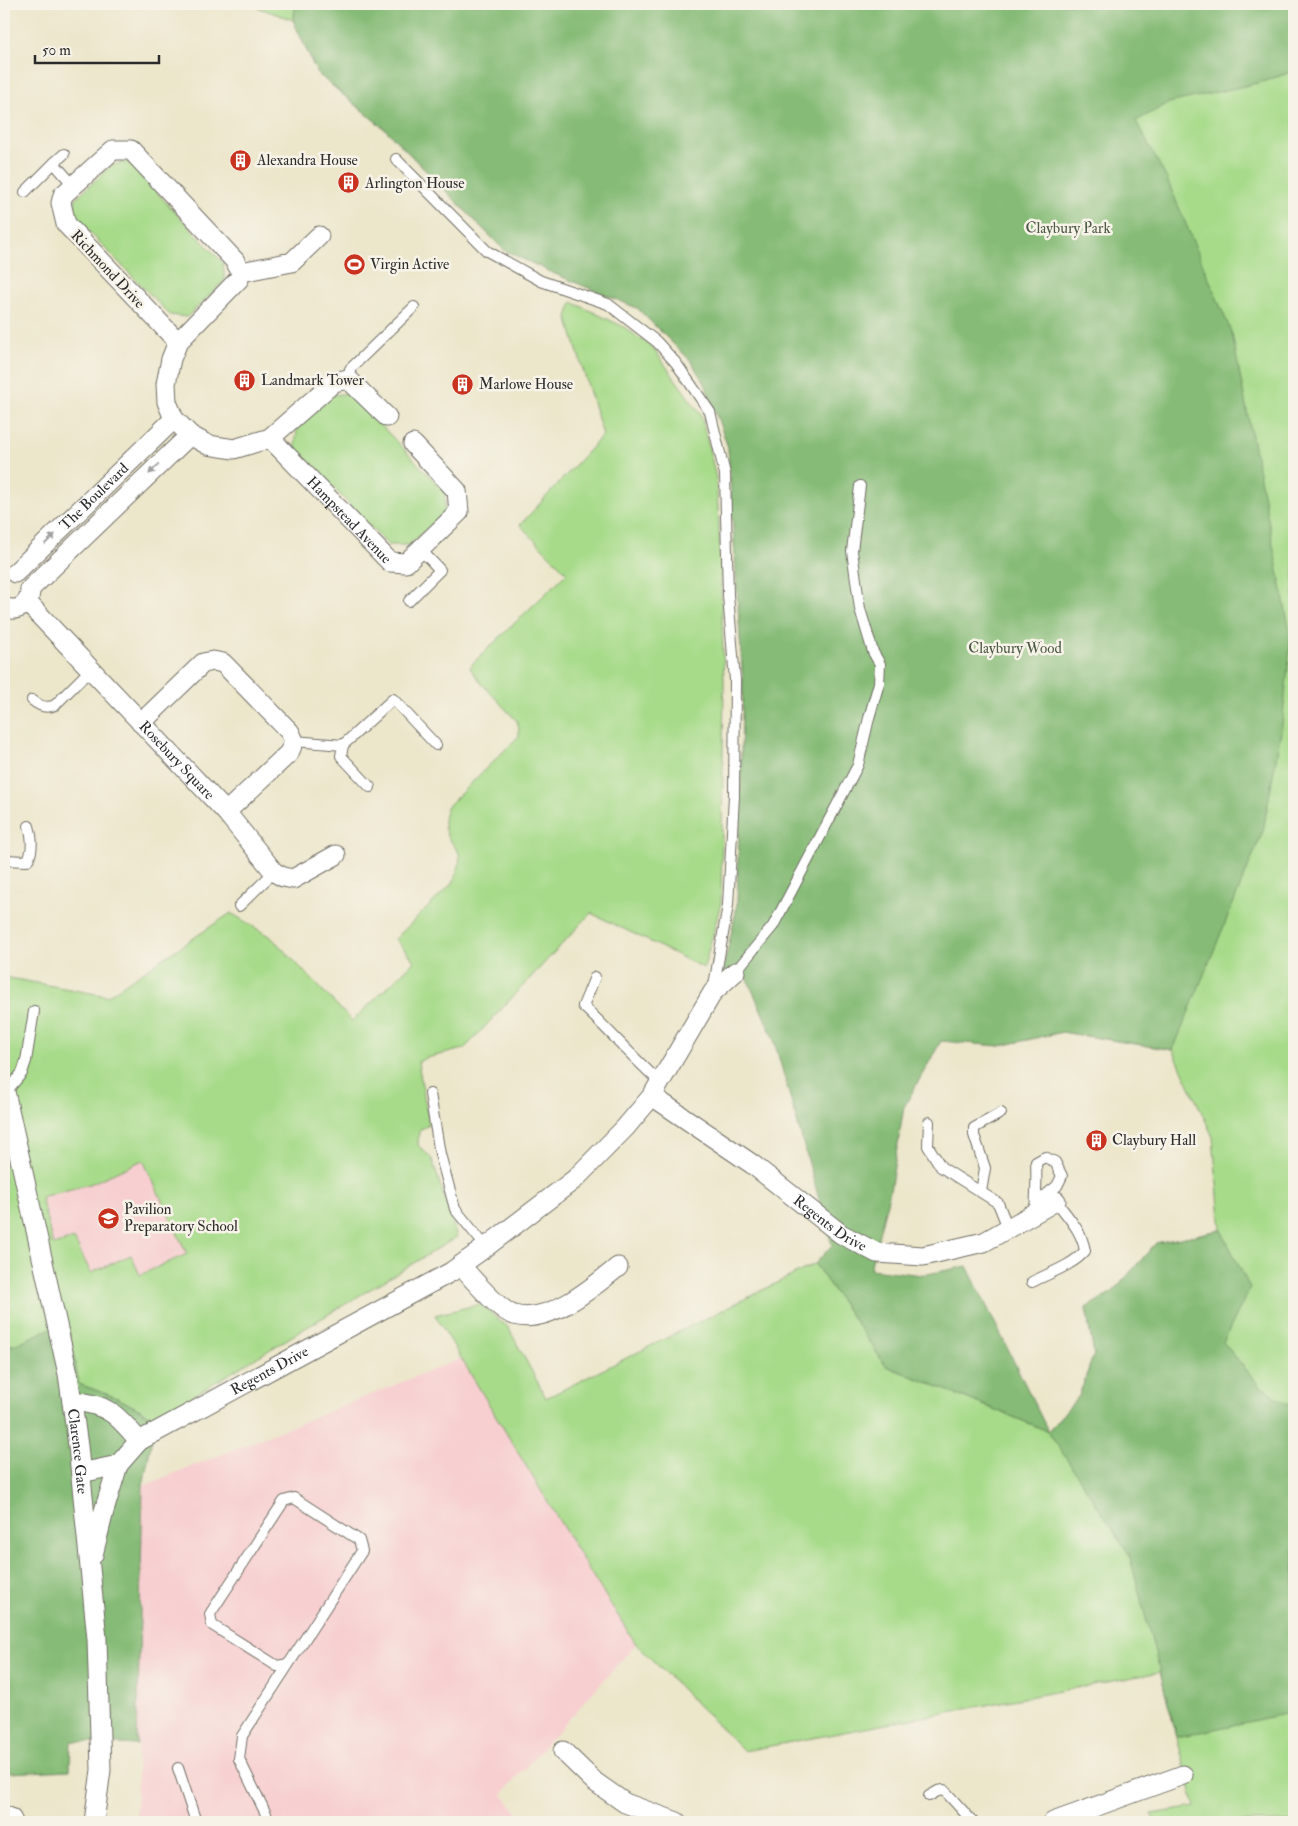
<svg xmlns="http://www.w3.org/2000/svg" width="1298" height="1826" font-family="'IM FELL Double Pica',serif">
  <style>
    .built { fill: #f7cfd0 }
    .green { fill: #a7db8a; stroke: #69835a; fill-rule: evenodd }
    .forest { fill: #85bb76; stroke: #587350 }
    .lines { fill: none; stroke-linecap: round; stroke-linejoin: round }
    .lane-casing { stroke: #6f6c63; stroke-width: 12 }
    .street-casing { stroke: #6f6c63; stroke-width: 21 }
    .secondary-casing { stroke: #6f6c63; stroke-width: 30 }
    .lane { stroke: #fff; stroke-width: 10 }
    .street { stroke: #fff; stroke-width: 19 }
    .secondary { stroke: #fff; stroke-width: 28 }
    .oneway { fill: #a0a0a0 }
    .labels { text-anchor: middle; stroke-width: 5; stroke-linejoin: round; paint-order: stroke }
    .poi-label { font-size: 15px; fill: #2b2b2b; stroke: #f7f3e8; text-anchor: start }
    .park-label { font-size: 15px; fill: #4a5743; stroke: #f7f3e8 }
    .street-label { font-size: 15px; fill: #2b2b2b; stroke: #f7f3e8 }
  </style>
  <rect width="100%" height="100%" fill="#f7f3e8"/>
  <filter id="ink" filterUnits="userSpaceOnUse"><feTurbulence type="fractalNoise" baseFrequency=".02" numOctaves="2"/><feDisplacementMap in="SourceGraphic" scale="10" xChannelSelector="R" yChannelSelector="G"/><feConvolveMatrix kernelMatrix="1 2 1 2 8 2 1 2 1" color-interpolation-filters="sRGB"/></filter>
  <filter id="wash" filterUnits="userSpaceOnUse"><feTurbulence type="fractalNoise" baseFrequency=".0096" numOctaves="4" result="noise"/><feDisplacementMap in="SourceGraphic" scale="20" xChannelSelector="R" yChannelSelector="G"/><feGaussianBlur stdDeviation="1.12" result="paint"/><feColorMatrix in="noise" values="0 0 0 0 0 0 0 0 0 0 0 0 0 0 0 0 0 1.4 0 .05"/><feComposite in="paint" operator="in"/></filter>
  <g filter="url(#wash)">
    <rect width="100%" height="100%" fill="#ece6cb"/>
    <g class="built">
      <path d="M 143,1160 L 187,1254 L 139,1275 L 130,1255 L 91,1273 L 53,1245 L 41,1197 L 90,1184 Z"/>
      <path d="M 462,1358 L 592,1575 L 636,1644 L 502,1794 L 525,1822 L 136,1822 L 143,1486 Z"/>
    </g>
    <g class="green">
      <path d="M 248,4 L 1294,4 L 1294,1822 L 1154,1822 L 1152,1814 L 1195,1807 L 1160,1672 L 744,1751 L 636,1644 L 592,1575 L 435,1315 L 480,1304 L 508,1327 L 546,1398 L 815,1264 L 886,1366 L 1048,1431 L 1079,1396 L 1094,1354 L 1086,1308 L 1114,1291 L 1156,1243 L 1221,1230 L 1213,1137 L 1173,1050 L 1062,1032 L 1000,1046 L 941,1040 L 747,978 L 723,971 L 737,907 L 743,682 L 728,447 L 706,386 L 691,361 L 637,308 L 553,273 L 504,250 L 386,130 L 317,73 L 293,20 Z"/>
      <path d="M 128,162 L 223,263 L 225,280 L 187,317 L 170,315 L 76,218 L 75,199 L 112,165 Z"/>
      <path d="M 572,302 L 624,327 L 653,348 L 701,415 L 716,478 L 719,523 L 724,682 L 721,903 L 704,968 L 591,913 L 464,1049 L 426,1058 L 418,1062 L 429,1125 L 419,1130 L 418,1145 L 432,1159 L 457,1237 L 156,1418 L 117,1398 L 79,1384 L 67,1321 L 14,1345 L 4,1344 L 4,977 L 107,996 L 231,913 L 272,938 L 352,1021 L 415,961 L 395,939 L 453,883 L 459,866 L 460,855 C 448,835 439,832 447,807 L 519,736 L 519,729 L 517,721 L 481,683 L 470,668 L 473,663 L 567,573 L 520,525 L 603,435 L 567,317 ZM 143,1160 L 187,1254 L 140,1275 L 131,1255 L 91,1273 L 74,1239 L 53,1245 L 41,1197 L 90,1184 Z"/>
      <path d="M 350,393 L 445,492 L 445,512 L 409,545 L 388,545 L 295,447 L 297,429 L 332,395 Z"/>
    </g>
    <g class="forest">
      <path d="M 296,4 L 1294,4 L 1294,71 L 1262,82 L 1169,103 L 1136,121 L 1167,179 L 1232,334 L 1291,637 L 1282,726 L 1263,831 L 1173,1050 L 1062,1032 L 1000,1046 L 941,1041 L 904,1107 L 890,1191 L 870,1269 L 923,1275 L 967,1266 L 1048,1431 L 1079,1396 L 1094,1354 L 1086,1308 L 1114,1291 L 1156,1243 L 1221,1230 L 1250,1288 L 1223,1342 L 1260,1386 L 1294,1408 L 1294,1712 L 1177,1737 L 1129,1554 L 1048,1431 L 886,1366 L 815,1264 L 832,1245 L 773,1037 L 747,978 L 723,971 L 737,907 L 743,682 L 728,447 L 706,386 L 691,361 L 637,308 L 553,273 L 504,250 L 386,130 L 317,73 L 293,20 Z"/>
      <path d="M 67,1321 L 79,1384 L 117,1398 L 156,1418 L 143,1486 L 137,1745 L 71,1741 L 70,1770 L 10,1773 L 4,1771 L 4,1345 L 14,1345 Z"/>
    </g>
  </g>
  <g filter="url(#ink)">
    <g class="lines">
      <defs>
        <g id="lane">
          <path d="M 396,159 L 487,251 L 541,281 L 608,304 L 657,342 L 676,363 L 710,412 L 725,474 L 728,595 L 735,680 L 734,796 L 728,905 L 713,991"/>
          <path d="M 54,163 L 64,154"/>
          <path d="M 25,192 L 54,163 L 73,185"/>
          <path d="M 348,379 L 350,369 L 414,307"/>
          <path d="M 409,601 L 440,570 L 420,549"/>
          <path d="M 32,700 C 39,706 46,709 55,705 L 90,670"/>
          <path d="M 294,741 L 343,745 L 393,699 L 436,745"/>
          <path d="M 343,745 L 341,756 L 370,787"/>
          <path d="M 4,860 L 27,861 C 34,851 32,837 29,826"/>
          <path d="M 239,906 L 274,872"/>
          <path d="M 735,972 L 773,926 L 858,765 L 869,718 L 879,683 L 880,664 L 873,652 L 860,609 L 852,551 L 860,486"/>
          <path d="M 595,977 L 583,1006 C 610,1031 633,1058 660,1082"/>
          <path d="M 5,1093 L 22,1073 L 26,1061 L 34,1011"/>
          <path d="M 430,1094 L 440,1154 L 455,1209 L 486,1247"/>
          <path d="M 929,1122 L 928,1146 L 941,1167 L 998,1203 L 1008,1228"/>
          <path d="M 981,1192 L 985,1168 L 974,1135 L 974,1128 L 1001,1113"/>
          <path d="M 1035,1213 C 1036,1196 1037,1179 1036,1162 L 1045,1157 L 1055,1162 L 1062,1176 L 1057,1186 L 1036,1203"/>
          <path d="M 1032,1282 C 1049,1273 1072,1266 1085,1251 C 1082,1231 1068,1217 1056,1201"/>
          <path d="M 178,1768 L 196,1822"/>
          <path d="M 929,1796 L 938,1791 L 944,1790 L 973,1822"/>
          <path d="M 268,1822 L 266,1814 L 239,1759 L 242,1736 L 362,1551 L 359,1540 L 294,1498 L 284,1501 L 210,1614 L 212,1625 L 277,1666 L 288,1664"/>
        </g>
        <g id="street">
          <path d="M 319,236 L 292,262 L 241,272 L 239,279 L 178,342 L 171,359 L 166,384 L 167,402 L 174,419 L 190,435 L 208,445 L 234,449 L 270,438 L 334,382 L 348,379 L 387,417"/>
          <path d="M 178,342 L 66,224 L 61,203 L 63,195 L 113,150 L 131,150 L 235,261 L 241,272"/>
          <path id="s1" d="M 270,438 L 390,562 L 406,563 L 459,512 L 457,491 L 413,444"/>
          <path id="s2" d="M 15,573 L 174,419"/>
          <path d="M 30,589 L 190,435"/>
          <path id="s3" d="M 27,602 L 226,812 L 274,872 L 283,877 L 293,879 L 336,855"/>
          <path d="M 4,607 C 17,613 30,605 30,590"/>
          <path d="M 141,723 L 203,663 L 213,661 L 223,663 L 290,732 L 294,741 L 289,753 L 226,812"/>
          <path id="s4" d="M 4,1087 L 68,1374 L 78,1446 L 97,1639 L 101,1770 L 94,1822"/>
          <path id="s5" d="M 652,1096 L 752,1164 L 841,1234 L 877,1253 L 923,1256 L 984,1242 L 1056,1201"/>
          <path d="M 461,1266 C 473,1279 498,1310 514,1315 C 549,1325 593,1287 618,1267"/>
          <path d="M 72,1401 C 107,1404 117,1414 139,1441"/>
          <path id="s6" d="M 81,1473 L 118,1465 L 139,1441 L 451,1272 L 486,1247 L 575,1179 L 625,1128 L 652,1096 L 713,992 L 735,972"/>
          <path d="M 93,1555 L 104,1511 L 118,1465"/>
          <path d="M 563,1751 L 595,1782 L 625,1803 L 677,1822"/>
          <path d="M 1053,1822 L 1183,1775"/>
        </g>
        <path id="secondary" d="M 4,1820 L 8,1822"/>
      </defs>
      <use href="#lane" class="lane-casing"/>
      <use href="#street" class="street-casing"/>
      <use href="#secondary" class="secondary-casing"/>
      <use href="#lane" class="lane"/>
      <use href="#street" class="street"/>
      <use href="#secondary" class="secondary"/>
    </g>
    <defs><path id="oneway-solid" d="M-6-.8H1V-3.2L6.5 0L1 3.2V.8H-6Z" transform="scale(1.25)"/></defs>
    <g class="oneway">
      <use href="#oneway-solid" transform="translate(154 469) rotate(136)"/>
      <use href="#oneway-solid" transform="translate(50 539) rotate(-44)"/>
    </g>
  </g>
  <defs>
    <symbol id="building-disc" viewBox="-11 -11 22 22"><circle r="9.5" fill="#c8321e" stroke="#f7f3e8"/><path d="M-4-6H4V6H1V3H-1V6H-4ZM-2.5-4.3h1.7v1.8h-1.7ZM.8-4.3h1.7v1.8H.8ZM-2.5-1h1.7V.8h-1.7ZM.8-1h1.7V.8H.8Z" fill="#fff"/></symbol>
    <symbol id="stadium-disc" viewBox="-11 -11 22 22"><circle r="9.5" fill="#c8321e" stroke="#f7f3e8"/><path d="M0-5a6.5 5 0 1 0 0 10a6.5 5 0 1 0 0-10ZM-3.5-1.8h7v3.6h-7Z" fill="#fff"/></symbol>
    <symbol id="school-disc" viewBox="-11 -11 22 22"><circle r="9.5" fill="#c8321e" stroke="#f7f3e8"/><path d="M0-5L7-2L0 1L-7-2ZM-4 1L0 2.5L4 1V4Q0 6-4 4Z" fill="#fff"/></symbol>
  </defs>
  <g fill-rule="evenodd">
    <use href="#building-disc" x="228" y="148" width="25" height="25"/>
    <use href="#building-disc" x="336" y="170" width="25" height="25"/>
    <use href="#stadium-disc" x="342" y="252" width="25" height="25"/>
    <use href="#building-disc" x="232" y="368" width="25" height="25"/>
    <use href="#building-disc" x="450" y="372" width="25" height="25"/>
    <use href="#building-disc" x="1084" y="1128" width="25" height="25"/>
    <use href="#school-disc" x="96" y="1206" width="25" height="25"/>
  </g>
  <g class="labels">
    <g class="poi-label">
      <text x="257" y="165">Alexandra House</text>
      <text x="365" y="188">Arlington House</text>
      <text x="370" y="269">Virgin Active</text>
      <text x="261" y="385">Landmark Tower</text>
      <text x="479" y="389">Marlowe House</text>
      <text x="1112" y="1145">Claybury Hall</text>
      <text x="124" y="1214">Pavilion<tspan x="124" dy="17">Preparatory School</tspan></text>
    </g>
    <g class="park-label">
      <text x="1068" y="233">Claybury Park</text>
      <text x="1015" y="653">Claybury Wood</text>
    </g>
    <g class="street-label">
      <text transform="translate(108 269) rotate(47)" y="5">Richmond Drive</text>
      <text dy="5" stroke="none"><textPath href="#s2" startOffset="110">The Boulevard</textPath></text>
      <text dy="5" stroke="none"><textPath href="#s1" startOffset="114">Hampstead Avenue</textPath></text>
      <text dy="5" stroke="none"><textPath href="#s3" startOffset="218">Rosebury Square</textPath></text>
      <text dy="5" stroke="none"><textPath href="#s5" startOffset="219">Regents Drive</textPath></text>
      <text dy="5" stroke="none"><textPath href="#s6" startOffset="218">Regents Drive</textPath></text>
      <text dy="5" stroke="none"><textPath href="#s4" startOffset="372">Clarence Gate</textPath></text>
    </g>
  </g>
  <rect width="1298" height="1826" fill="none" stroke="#f7f3e8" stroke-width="20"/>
  <path d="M35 55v8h124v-8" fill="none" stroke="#2b2b2b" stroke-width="2.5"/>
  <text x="42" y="55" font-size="15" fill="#2b2b2b" stroke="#f7f3e8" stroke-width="4" paint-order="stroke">50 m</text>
</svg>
